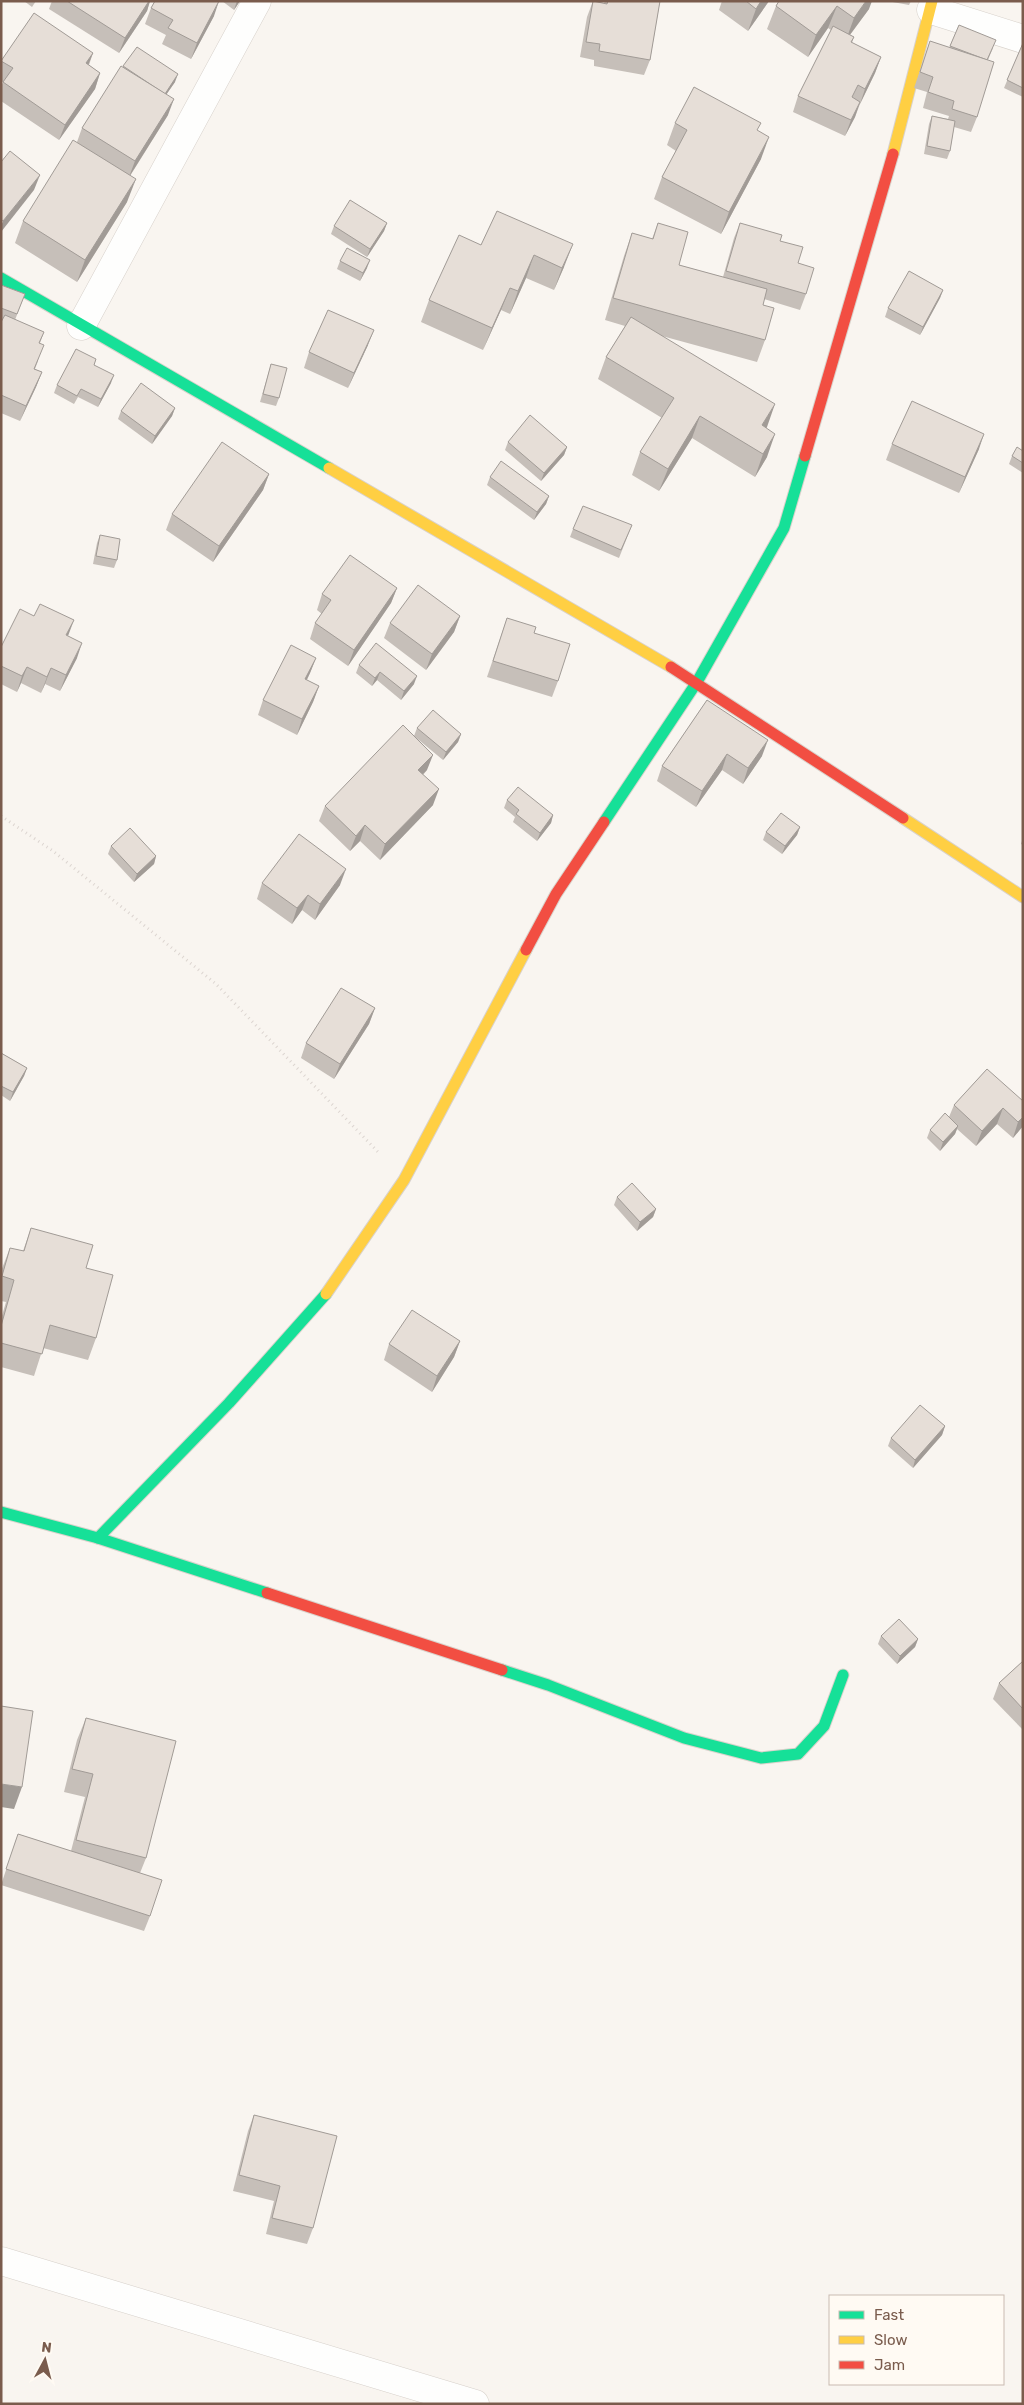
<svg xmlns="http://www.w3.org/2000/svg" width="1024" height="2405" font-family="Rubik,sans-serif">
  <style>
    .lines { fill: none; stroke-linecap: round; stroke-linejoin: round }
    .street-casing { stroke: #d7d1cb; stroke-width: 29 }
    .fast-casing { stroke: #d9d2cb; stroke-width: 13 }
    .slow-casing { stroke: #d9d2cb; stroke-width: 13 }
    .jam-casing { stroke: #d9d2cb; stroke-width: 13 }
    .path { stroke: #dcd5d0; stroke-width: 3; stroke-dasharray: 1 4; stroke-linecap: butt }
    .street { stroke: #fefefd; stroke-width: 28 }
    .fast { stroke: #16e098; stroke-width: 11 }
    .slow { stroke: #ffcf43; stroke-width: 11 }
    .jam { stroke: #f24e42; stroke-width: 11 }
    .wall { fill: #c6bfb9 }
    .shaded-wall { fill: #a19b96 }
    .building { fill: #e6ded7; stroke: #a19b96 }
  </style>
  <rect width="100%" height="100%" fill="#f9f5f0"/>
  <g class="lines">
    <defs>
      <g id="street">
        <path d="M 931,10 L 1023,39"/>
        <path d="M 81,326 L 257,1"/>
        <path d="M 1,2261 L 475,2404"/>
      </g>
      <g id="fast">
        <path d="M 1,278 L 329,468"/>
        <path d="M 604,822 L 697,682 L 784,528 L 805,456"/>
        <path d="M 1,1512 L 98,1538 L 267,1593"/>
        <path d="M 98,1538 L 229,1403 L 326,1294"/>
        <path d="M 502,1670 L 548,1685 L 684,1738 L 761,1758 L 798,1754 L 824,1726 L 843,1675"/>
      </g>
      <g id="slow">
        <path d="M 893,154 L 932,1"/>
        <path d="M 329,468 L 671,667"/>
        <path d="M 903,818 L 1023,897"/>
        <path d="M 326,1294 L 404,1180 L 526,950"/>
      </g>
      <g id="jam">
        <path d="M 805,456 L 893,154"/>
        <path d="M 671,667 L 903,818"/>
        <path d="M 526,950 L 556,894 L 604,822"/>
        <path d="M 267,1593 L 502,1670"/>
      </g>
    </defs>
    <use href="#street" class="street-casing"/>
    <use href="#fast" class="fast-casing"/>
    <use href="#slow" class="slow-casing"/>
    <use href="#jam" class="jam-casing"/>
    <path class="path" d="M 1,816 L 53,851 L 216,984 L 380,1154"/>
    <use href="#street" class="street"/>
    <use href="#fast" class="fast"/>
    <use href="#slow" class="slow"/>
    <use href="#jam" class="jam"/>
  </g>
  <g class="wall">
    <path d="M 24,1 L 36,1 L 32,7 Z"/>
    <path d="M 52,1 L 150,1 L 147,11 L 119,53 L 49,9 Z"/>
    <path d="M 222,1 L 240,1 L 234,10 Z"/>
    <path d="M 593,1 L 604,3 L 605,1 L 660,1 L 650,60 L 644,75 L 594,66 L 594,60 L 580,57 L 587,17 Z"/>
    <path d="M 722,1 L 769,1 L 748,31 L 719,10 Z"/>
    <path d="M 779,1 L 869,9 L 850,35 L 854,37 L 852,43 L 881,57 L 875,73 L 860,104 L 855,117 L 845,136 L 793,112 L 798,96 L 831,30 L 828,28 L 808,57 L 767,29 L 776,6 Z"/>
    <path d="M 887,1 L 911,1 L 909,5 Z"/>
    <path d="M 151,8 L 214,16 L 191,59 L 162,44 L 166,35 L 145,24 Z"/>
    <path d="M 959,25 L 993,48 L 988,60 L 977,117 L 971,132 L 954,127 L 950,151 L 947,159 L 924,154 L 929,124 L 932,116 L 948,119 L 949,116 L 923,108 L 927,92 L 914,88 L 930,41 L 949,48 Z"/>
    <path d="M 1023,43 L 1023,97 L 1004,88 Z"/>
    <path d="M 137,47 L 175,82 L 166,95 L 168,115 L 130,176 L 127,202 L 77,282 L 15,243 L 23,221 L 77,142 L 82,128 Z"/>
    <path d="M 93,53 L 89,65 L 100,73 L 95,89 L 59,140 L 1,101 L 1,87 L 3,82 L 1,81 L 1,61 Z"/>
    <path d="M 675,123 L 758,131 L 761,159 L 721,234 L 654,199 L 662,177 L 676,151 L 667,145 Z"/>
    <path d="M 497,211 L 564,267 L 554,290 L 526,278 L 510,314 L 501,310 L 483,350 L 421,322 L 429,300 L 481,245 Z"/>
    <path d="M 387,223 L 384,231 L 367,257 L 331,234 L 334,226 Z"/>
    <path d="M 658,223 L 679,265 L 723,277 L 734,238 L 740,223 L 780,241 L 798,263 L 806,294 L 800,310 L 764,299 L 763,305 L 765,340 L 757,362 L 662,336 L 767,427 L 766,428 L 767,457 L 755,477 L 692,438 L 659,491 L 632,475 L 640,452 L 662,418 L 598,379 L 606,357 L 625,326 L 605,320 L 624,256 L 632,233 L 652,239 Z"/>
    <path d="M 340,261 L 367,268 L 360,281 L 337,269 Z"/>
    <path d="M 1,285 L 25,294 L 15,320 L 44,332 L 40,343 L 38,361 L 35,369 L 42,372 L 36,387 L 20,421 L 1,413 Z"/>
    <path d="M 943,290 L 940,298 L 920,335 L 885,317 L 888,308 Z"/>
    <path d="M 368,345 L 348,388 L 304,368 L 309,352 Z"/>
    <path d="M 96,359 L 94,365 L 111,383 L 98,407 L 78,397 L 74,404 L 54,393 L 57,385 Z"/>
    <path d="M 271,364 L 279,398 L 276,406 L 260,402 Z"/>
    <path d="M 175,408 L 172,416 L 152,444 L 118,419 L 121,411 Z"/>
    <path d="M 508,442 L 567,447 L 564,455 L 541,481 L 505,450 Z"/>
    <path d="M 892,444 L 979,449 L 959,493 L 886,460 Z"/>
    <path d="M 1023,451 L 1023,473 L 1009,464 L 1012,456 Z"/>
    <path d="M 269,474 L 263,490 L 213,562 L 166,530 L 172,514 Z"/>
    <path d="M 490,477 L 549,496 L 546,504 L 534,520 L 487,485 Z"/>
    <path d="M 632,525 L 619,558 L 570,537 L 573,529 Z"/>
    <path d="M 100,535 L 117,560 L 114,568 L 93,564 L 97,543 Z"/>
    <path d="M 397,588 L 391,603 L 348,666 L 310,639 L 315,623 L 322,614 L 317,610 L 322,594 Z"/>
    <path d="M 460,616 L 454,632 L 426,670 L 384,638 L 390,623 Z"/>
    <path d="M 507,618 L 534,633 L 558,681 L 552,697 L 487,677 Z"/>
    <path d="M 1,647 L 77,658 L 60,691 L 45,684 L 41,693 L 21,683 L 17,692 L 1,684 Z"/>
    <path d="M 316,658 L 310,673 L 307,680 L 319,686 L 313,702 L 297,735 L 258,715 L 263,700 Z"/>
    <path d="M 359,665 L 414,684 L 401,700 L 377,680 L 372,686 L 356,673 Z"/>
    <path d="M 707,700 L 762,756 L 743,784 L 722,770 L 696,807 L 657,781 L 662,766 Z"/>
    <path d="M 417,728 L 461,734 L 458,742 L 443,760 L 414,736 Z"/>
    <path d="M 427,770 L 423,775 L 433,805 L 380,860 L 360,841 L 350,851 L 319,821 L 325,806 Z"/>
    <path d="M 507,800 L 553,815 L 551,823 L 537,841 L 513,822 L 515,817 L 504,808 Z"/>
    <path d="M 800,827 L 797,835 L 782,854 L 763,840 L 766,832 Z"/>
    <path d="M 1023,838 L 1023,845 L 1021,844 Z"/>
    <path d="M 111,846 L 156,856 L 154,864 L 134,882 L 108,854 Z"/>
    <path d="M 262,883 L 340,885 L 315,920 L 302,910 L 292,924 L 257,899 Z"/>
    <path d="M 375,1008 L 369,1024 L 334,1079 L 301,1058 L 306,1043 Z"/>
    <path d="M 1,1053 L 27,1068 L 24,1076 L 10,1101 L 1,1095 Z"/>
    <path d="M 987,1069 L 1023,1126 L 1013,1138 L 997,1124 L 976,1146 L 957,1129 L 955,1134 L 940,1151 L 927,1138 L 930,1130 L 949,1117 L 954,1105 Z"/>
    <path d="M 617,1197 L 656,1209 L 653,1217 L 637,1231 L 614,1205 Z"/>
    <path d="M 31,1228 L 86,1268 L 96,1338 L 88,1360 L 43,1348 L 34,1376 L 1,1367 L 1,1319 L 6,1302 L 1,1301 L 1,1271 L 10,1248 L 23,1251 Z"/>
    <path d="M 460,1341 L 454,1357 L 432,1392 L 384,1360 L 389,1344 Z"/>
    <path d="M 945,1426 L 942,1435 L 913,1468 L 888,1446 L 891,1438 Z"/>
    <path d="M 881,1636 L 918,1639 L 915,1647 L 897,1664 L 878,1644 Z"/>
    <path d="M 1023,1661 L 1023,1730 L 993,1699 L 999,1683 Z"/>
    <path d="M 86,1718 L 146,1858 L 140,1873 L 150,1916 L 144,1931 L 1,1885 L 18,1834 L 71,1851 L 85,1797 L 64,1792 L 77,1740 Z"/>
    <path d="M 254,2115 L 313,2228 L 307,2244 L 266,2234 L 274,2201 L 233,2191 L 248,2131 Z"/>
  </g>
  <g class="shaded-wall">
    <path d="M 149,1 L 150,1 L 147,11 L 119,53 L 125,38 Z"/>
    <path d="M 219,1 L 214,16 L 191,59 L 197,43 Z"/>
    <path d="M 237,1 L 240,1 L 234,10 Z"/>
    <path d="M 761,1 L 769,1 L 748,31 L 756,9 Z"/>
    <path d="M 866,1 L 872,1 L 869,9 L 846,40 L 854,18 Z"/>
    <path d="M 837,6 L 828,28 L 808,57 L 816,35 Z"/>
    <path d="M 93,53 L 87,68 L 86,63 Z"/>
    <path d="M 881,57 L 875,73 L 860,104 L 865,89 Z"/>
    <path d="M 100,73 L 95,89 L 59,140 L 65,125 Z"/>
    <path d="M 178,74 L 175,82 L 161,102 L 164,94 Z"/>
    <path d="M 174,99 L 168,115 L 129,177 L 135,161 Z"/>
    <path d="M 860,102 L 855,117 L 845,136 L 851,120 Z"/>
    <path d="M 769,137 L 761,159 L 721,234 L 729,212 Z"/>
    <path d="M 40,175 L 34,190 L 1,232 L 1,226 L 3,221 Z"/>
    <path d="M 136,179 L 127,202 L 77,282 L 85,260 Z"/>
    <path d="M 387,223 L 384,231 L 367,257 L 370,249 Z"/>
    <path d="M 573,244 L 564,267 L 554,290 L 562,268 Z"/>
    <path d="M 534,255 L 526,278 L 510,314 L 518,291 Z"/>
    <path d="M 370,260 L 367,268 L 360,281 L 363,273 Z"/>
    <path d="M 510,288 L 501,310 L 483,350 L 492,328 Z"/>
    <path d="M 943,290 L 940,298 L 920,335 L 923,327 Z"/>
    <path d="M 374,330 L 368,345 L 348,388 L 354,373 Z"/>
    <path d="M 42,372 L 36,387 L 20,421 L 26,406 Z"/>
    <path d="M 114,375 L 111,383 L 98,407 L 101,399 Z"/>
    <path d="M 775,404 L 767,427 L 754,448 L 762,425 Z"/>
    <path d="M 175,408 L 172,416 L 152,444 L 155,436 Z"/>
    <path d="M 700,416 L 692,438 L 659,491 L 668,469 Z"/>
    <path d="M 775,434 L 767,457 L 755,477 L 763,454 Z"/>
    <path d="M 984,434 L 979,449 L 959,493 L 965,477 Z"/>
    <path d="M 567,447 L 564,455 L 541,481 L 544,473 Z"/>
    <path d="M 269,474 L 263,490 L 213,562 L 219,546 Z"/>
    <path d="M 549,496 L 546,504 L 534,520 L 537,512 Z"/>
    <path d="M 397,588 L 391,603 L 348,666 L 354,650 Z"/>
    <path d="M 460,616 L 454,632 L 426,670 L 432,654 Z"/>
    <path d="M 74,620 L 68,636 L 66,635 Z"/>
    <path d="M 82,643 L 77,658 L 60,691 L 66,675 Z"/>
    <path d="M 316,658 L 310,673 L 299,695 L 305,679 Z"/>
    <path d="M 27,667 L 21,683 L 17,692 L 22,676 Z"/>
    <path d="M 51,668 L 45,684 L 41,693 L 47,677 Z"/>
    <path d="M 380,672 L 377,680 L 372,686 L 375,678 Z"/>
    <path d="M 417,676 L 414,684 L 401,700 L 404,691 Z"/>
    <path d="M 319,686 L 313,702 L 297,735 L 302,719 Z"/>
    <path d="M 461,734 L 458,742 L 443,760 L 446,752 Z"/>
    <path d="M 768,740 L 762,756 L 743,784 L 748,768 Z"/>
    <path d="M 727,754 L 722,770 L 696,807 L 702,791 Z"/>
    <path d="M 433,755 L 427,770 L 412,785 L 418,770 Z"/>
    <path d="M 439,789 L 433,805 L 380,860 L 385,844 Z"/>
    <path d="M 553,815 L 551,823 L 537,841 L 540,833 Z"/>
    <path d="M 365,825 L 360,841 L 350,851 L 356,836 Z"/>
    <path d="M 800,827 L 797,835 L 782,854 L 785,846 Z"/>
    <path d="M 156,856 L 154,864 L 134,882 L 137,874 Z"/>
    <path d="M 346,869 L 340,885 L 315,920 L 320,904 Z"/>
    <path d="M 308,895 L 302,910 L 292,924 L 297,908 Z"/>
    <path d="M 375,1008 L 369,1024 L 334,1079 L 340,1064 Z"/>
    <path d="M 27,1068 L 24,1076 L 10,1101 L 13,1092 Z"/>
    <path d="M 1003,1108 L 997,1124 L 976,1146 L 982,1131 Z"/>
    <path d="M 1023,1117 L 1023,1126 L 1013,1138 L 1018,1122 Z"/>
    <path d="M 958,1126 L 955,1134 L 940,1151 L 943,1142 Z"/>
    <path d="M 656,1209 L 653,1217 L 637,1231 L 640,1222 Z"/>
    <path d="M 460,1341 L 454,1357 L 432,1392 L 437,1376 Z"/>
    <path d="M 945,1426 L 942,1435 L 913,1468 L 915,1460 Z"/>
    <path d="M 918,1639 L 915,1647 L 897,1664 L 900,1656 Z"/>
    <path d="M 1,1784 L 22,1787 L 14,1809 L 1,1807 Z"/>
  </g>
  <g class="building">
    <path d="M 67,1 L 149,1 L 125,38 Z"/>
    <path d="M 155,1 L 219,1 L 197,43 L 168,28 L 173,20 L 151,8 Z"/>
    <path d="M 593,1 L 607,4 L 608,1 L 660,1 L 650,60 L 599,51 L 600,44 L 586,42 Z"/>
    <path d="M 746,1 L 761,1 L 756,9 Z"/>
    <path d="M 779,1 L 866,1 L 854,18 L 837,6 L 816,35 L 776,6 Z"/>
    <path d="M 34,13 L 93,53 L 86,63 L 100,73 L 65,125 L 3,82 L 13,68 L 1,61 Z"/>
    <path d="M 959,25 L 996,40 L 987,60 L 950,46 Z"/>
    <path d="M 833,26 L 854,37 L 851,42 L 881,57 L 865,89 L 858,85 L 852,97 L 860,102 L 851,120 L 798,96 Z"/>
    <path d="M 930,41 L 994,62 L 977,117 L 952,109 L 954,101 L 928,92 L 933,77 L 920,72 Z"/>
    <path d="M 1023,43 L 1023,88 L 1007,80 Z"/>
    <path d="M 137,47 L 178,74 L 165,94 L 123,66 Z"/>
    <path d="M 121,66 L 174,99 L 135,161 L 82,128 Z"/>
    <path d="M 694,87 L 761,123 L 757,130 L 769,137 L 729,212 L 662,177 L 687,130 L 675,123 Z"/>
    <path d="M 932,116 L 955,121 L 950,151 L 927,146 Z"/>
    <path d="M 73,140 L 136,179 L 85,260 L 23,221 Z"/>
    <path d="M 10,151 L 40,175 L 3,221 L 1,220 L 1,162 Z"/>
    <path d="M 350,200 L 387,223 L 370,249 L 334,226 Z"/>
    <path d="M 497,211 L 573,244 L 562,268 L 534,255 L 518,291 L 510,288 L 492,328 L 429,300 L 459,235 L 481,245 Z"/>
    <path d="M 658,223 L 688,232 L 679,265 L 767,289 L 763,305 L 774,308 L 765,340 L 613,298 L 632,233 L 653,239 Z"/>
    <path d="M 740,223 L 782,235 L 780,241 L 803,247 L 798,263 L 814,268 L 806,294 L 726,271 Z"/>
    <path d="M 347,248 L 370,260 L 363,273 L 340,261 Z"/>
    <path d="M 909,271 L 943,290 L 923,327 L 888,308 Z"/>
    <path d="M 1,285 L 25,294 L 17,314 L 1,308 Z"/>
    <path d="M 328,310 L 374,330 L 354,373 L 309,352 Z"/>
    <path d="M 5,315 L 44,332 L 39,343 L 44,345 L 34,369 L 42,372 L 26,406 L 1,395 L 1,322 Z"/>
    <path d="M 631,317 L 775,404 L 762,425 L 775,434 L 763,454 L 700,416 L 668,469 L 640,452 L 674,398 L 606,357 Z"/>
    <path d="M 76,349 L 96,359 L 94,365 L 114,375 L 101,399 L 81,389 L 77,396 L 57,385 Z"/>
    <path d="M 271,364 L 287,368 L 279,398 L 263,394 Z"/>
    <path d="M 141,383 L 175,408 L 155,436 L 121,411 Z"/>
    <path d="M 912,401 L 984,434 L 965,477 L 892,444 Z"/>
    <path d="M 530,415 L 567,447 L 544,473 L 508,442 Z"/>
    <path d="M 222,442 L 269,474 L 219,546 L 172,514 Z"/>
    <path d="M 1017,447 L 1023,451 L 1023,463 L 1012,456 Z"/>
    <path d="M 501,461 L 549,496 L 537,512 L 490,477 Z"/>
    <path d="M 583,506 L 632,525 L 621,550 L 573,529 Z"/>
    <path d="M 100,535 L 120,539 L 117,560 L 96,556 Z"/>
    <path d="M 350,555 L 397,588 L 354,650 L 315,623 L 331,600 L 322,594 Z"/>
    <path d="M 418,585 L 460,616 L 432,654 L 390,623 Z"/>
    <path d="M 40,604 L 74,620 L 66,635 L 82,643 L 66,675 L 51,668 L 47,677 L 27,667 L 22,676 L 1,666 L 1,647 L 20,609 L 34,616 Z"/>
    <path d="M 507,618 L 536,627 L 534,633 L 570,644 L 558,681 L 493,661 Z"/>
    <path d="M 376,643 L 417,676 L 404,691 L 380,672 L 375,678 L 359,665 Z"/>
    <path d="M 291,645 L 316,658 L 305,679 L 319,686 L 302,719 L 263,700 Z"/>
    <path d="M 707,700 L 768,740 L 748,768 L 727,754 L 702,791 L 662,766 Z"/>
    <path d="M 433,710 L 461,734 L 446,752 L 417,728 Z"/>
    <path d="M 403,725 L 433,755 L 418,770 L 439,789 L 385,844 L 365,825 L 356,836 L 325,806 Z"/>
    <path d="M 518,787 L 553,815 L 540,833 L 516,814 L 519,810 L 507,800 Z"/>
    <path d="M 781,813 L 800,827 L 785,846 L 766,832 Z"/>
    <path d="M 130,828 L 156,856 L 137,874 L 111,846 Z"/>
    <path d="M 299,834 L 346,869 L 320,904 L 308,895 L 297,908 L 262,883 Z"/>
    <path d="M 341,988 L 375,1008 L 340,1064 L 306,1043 Z"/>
    <path d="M 1,1053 L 27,1068 L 13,1092 L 1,1086 Z"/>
    <path d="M 987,1069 L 1023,1101 L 1023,1117 L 1018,1122 L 1003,1108 L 982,1131 L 954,1105 Z"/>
    <path d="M 945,1113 L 958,1126 L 943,1142 L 930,1130 Z"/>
    <path d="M 632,1183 L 656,1209 L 640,1222 L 617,1197 Z"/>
    <path d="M 31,1228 L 93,1245 L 86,1268 L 113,1275 L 96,1338 L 50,1325 L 42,1354 L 1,1343 L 1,1326 L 14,1280 L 2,1276 L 10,1248 L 24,1251 Z"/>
    <path d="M 412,1310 L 460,1341 L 437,1376 L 389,1344 Z"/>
    <path d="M 920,1405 L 945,1426 L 915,1460 L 891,1438 Z"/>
    <path d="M 899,1619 L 918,1639 L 900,1656 L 881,1636 Z"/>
    <path d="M 1023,1661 L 1023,1709 L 999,1683 Z"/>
    <path d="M 1,1706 L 33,1711 L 22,1787 L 1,1784 Z"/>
    <path d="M 86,1718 L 176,1741 L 146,1858 L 76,1840 L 93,1774 L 72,1769 Z"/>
    <path d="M 18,1834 L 162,1880 L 150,1916 L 6,1869 Z"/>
    <path d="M 254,2115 L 337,2136 L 313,2228 L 272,2218 L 280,2186 L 239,2175 Z"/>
  </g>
  <rect width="1024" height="2405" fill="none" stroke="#7a5c4d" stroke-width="5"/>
  <rect x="829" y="2295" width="175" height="90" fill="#fffaf3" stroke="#cabbb1"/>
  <rect x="839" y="2311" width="25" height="8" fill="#16e098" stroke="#cabbb1"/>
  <text x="874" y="2320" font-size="15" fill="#7a5c4d">Fast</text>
  <rect x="839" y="2336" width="25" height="8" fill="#ffcf43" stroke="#cabbb1"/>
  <text x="874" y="2345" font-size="15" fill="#7a5c4d">Slow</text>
  <rect x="839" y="2361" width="25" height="8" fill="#f24e42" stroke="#cabbb1"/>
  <text x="874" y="2370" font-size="15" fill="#7a5c4d">Jam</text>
  <g transform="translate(45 2360) rotate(7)" stroke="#fffaf3" stroke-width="4" paint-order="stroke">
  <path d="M0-4L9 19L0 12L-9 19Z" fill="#7a5c4d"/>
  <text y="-8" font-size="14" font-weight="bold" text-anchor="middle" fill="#7a5c4d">N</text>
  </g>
</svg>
